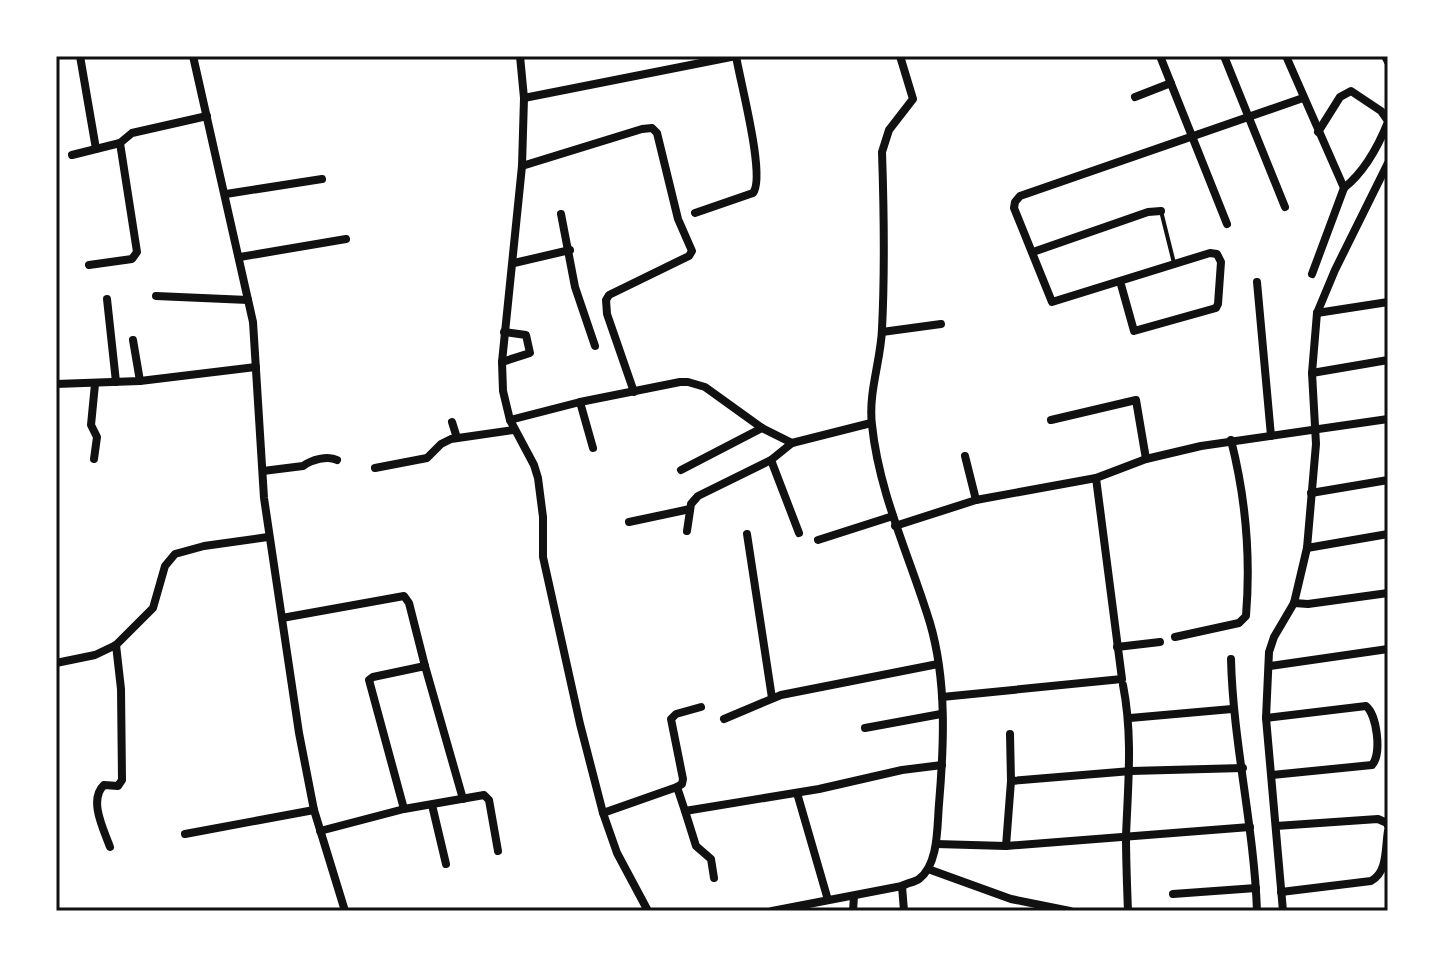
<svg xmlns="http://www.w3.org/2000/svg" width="1444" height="967" font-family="'DejaVu Sans',sans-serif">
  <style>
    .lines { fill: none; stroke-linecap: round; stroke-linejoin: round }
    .service { stroke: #111; stroke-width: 4 }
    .minor { stroke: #111; stroke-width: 8 }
    .neatline { fill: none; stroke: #111; stroke-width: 3 }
  </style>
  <rect width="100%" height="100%" fill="#fff"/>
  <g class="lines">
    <path class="service" d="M 1161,211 L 1174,263"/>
    <g class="minor">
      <path d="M 80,56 L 96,149"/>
      <path d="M 193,56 L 253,322 L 264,498 L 299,733 L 314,810 L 345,911"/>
      <path d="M 520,56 L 524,98 L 522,166 L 502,362 L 503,391 L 510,420 L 534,465 L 538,478 L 543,517 L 543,557 L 580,724 L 603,813 L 617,853 L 648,911"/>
      <path d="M 1160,56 L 1227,224"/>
      <path d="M 1224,56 L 1285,207"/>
      <path d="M 1286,56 L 1344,188"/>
      <path d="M 1385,56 L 1388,62"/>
      <path d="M 1135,97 L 1171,83"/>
      <path d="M 524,98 L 736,56"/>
      <path d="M 1318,132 L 1340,97 L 1351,91 L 1381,111 L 1388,121"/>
      <path d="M 72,155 L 120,143 L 132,133 L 207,116"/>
      <path d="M 522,166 L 642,129 L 652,128 L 657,133 L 678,219 L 692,251 L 689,256 L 609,295 L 606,300 L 607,314 L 634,392"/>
      <path d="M 226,194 L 322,179"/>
      <path d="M 695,213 L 753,193 C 766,177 740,81 736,56"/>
      <path d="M 561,214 L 575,287 L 595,346"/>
      <path d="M 1033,252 L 1148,212 L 1161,211"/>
      <path d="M 240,257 L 346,239"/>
      <path d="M 514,263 L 570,250"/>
      <path d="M 89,265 L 132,259 L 137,252 L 120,143"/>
      <path d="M 1312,274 L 1344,188 C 1364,172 1378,147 1388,122"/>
      <path d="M 1120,281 L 1134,331 L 1216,308 L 1218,304 L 1221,262 L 1217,254 L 1210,253 L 1052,302 L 1014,208 L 1015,202 L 1020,196 L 1303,98"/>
      <path d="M 1257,282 L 1271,436"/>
      <path d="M 156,296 L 248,300"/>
      <path d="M 107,299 L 116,382"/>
      <path d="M 1317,313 L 1388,302"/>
      <path d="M 882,332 L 941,324"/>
      <path d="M 133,340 L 140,381"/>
      <path d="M 502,362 L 530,353 L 526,335 L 504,332"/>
      <path d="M 1312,373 L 1388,360"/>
      <path d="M 56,384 L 140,381 L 256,367"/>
      <path d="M 580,402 L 593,448"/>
      <path d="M 510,420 L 580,402 L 680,382 L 688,382 L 705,387 L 762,428 L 792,443 L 871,423"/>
      <path d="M 1051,420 L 1136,400 L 1146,459"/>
      <path d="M 452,422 L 457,438"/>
      <path d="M 965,456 L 976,500"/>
      <path d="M 94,459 L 97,437 L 91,425 L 95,384"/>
      <path d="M 771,460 L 799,533"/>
      <path d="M 375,468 L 427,458 L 441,444 L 451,439 L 513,430"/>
      <path d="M 681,470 L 762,428"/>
      <path d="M 263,471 L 303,466 C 311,460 328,455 337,460"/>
      <path d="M 1311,493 L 1388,480"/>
      <path d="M 629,522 L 690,509"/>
      <path d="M 895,526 L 976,500 L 1096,478 L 1146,459 L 1201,446 L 1388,419"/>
      <path d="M 687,531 L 691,504 L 698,496 L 771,460 L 792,443"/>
      <path d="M 747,534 L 772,698"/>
      <path d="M 818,540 L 893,516"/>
      <path d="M 1307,548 L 1388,534"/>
      <path d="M 1294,603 L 1308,604 L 1388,593"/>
      <path d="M 282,618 L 404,596 L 409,603 L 425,666"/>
      <path d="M 1175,637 L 1239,623 L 1246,616 C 1251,555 1246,499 1231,440"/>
      <path d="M 1117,647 L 1160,642"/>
      <path d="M 1231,659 C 1233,743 1254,826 1257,911"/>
      <path d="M 56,663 L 95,655 L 116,645 L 153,608 L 165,566 L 175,554 L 204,546 L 268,537"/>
      <path d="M 1270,666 L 1388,649"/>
      <path d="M 1123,685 C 1133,736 1128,784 1126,836 C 1126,861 1127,886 1128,911"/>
      <path d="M 942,697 L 1122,679 L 1096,478"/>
      <path d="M 1130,718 L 1232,709"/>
      <path d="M 1266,718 L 1366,706 C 1377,715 1382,754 1372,765 L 1272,775"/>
      <path d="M 724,719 L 781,695 L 938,664"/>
      <path d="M 865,728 L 941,714"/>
      <path d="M 1010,734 L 1011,781"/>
      <path d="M 677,787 L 682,784 L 683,779 L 671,719 L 676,714 L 701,707"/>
      <path d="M 797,793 L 828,900"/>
      <path d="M 432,805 L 446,864"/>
      <path d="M 404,809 L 369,680 L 373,677 L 425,666 L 463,799"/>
      <path d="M 685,811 L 696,846 L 711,859 L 714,878"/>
      <path d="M 603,813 L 677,787 L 685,811 L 819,789 L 902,770 L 942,765"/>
      <path d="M 1276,826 L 1378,819 L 1387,823 L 1388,826"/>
      <path d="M 320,831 L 404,809 L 484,795 L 489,800 L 498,851"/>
      <path d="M 185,834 L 314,810"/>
      <path d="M 936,844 L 1006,846 L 1250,827"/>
      <path d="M 1006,846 L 1011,781 L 1131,771 L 1243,768"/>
      <path d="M 110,847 C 104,830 88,800 104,785 L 118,786 L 122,780 L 121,689 L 116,645"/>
      <path d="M 928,869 L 1011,899 L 1070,911"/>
      <path d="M 902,886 L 904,911"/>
      <path d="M 1281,892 L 1371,881 C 1388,872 1385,848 1388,831"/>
      <path d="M 1173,894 L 1256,888"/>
      <path d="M 772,911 L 902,886 C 907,883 915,882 919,879 C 939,864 937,826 939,804 C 944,745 947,681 930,623 C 910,557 879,494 872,425 C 868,393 881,360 882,329 C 885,270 884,211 882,152 L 889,130 L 913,99 L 900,56"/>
      <path d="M 853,911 L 854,896"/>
      <path d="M 1283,911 L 1266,718 L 1269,652 L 1274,637 L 1294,603 L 1307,548 L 1316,444 L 1312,373 L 1317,313 L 1335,270 L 1388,163"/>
    </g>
  </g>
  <rect width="1444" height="967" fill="none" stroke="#ffffff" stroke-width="116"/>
  <rect x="58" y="58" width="1328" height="851" class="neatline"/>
</svg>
